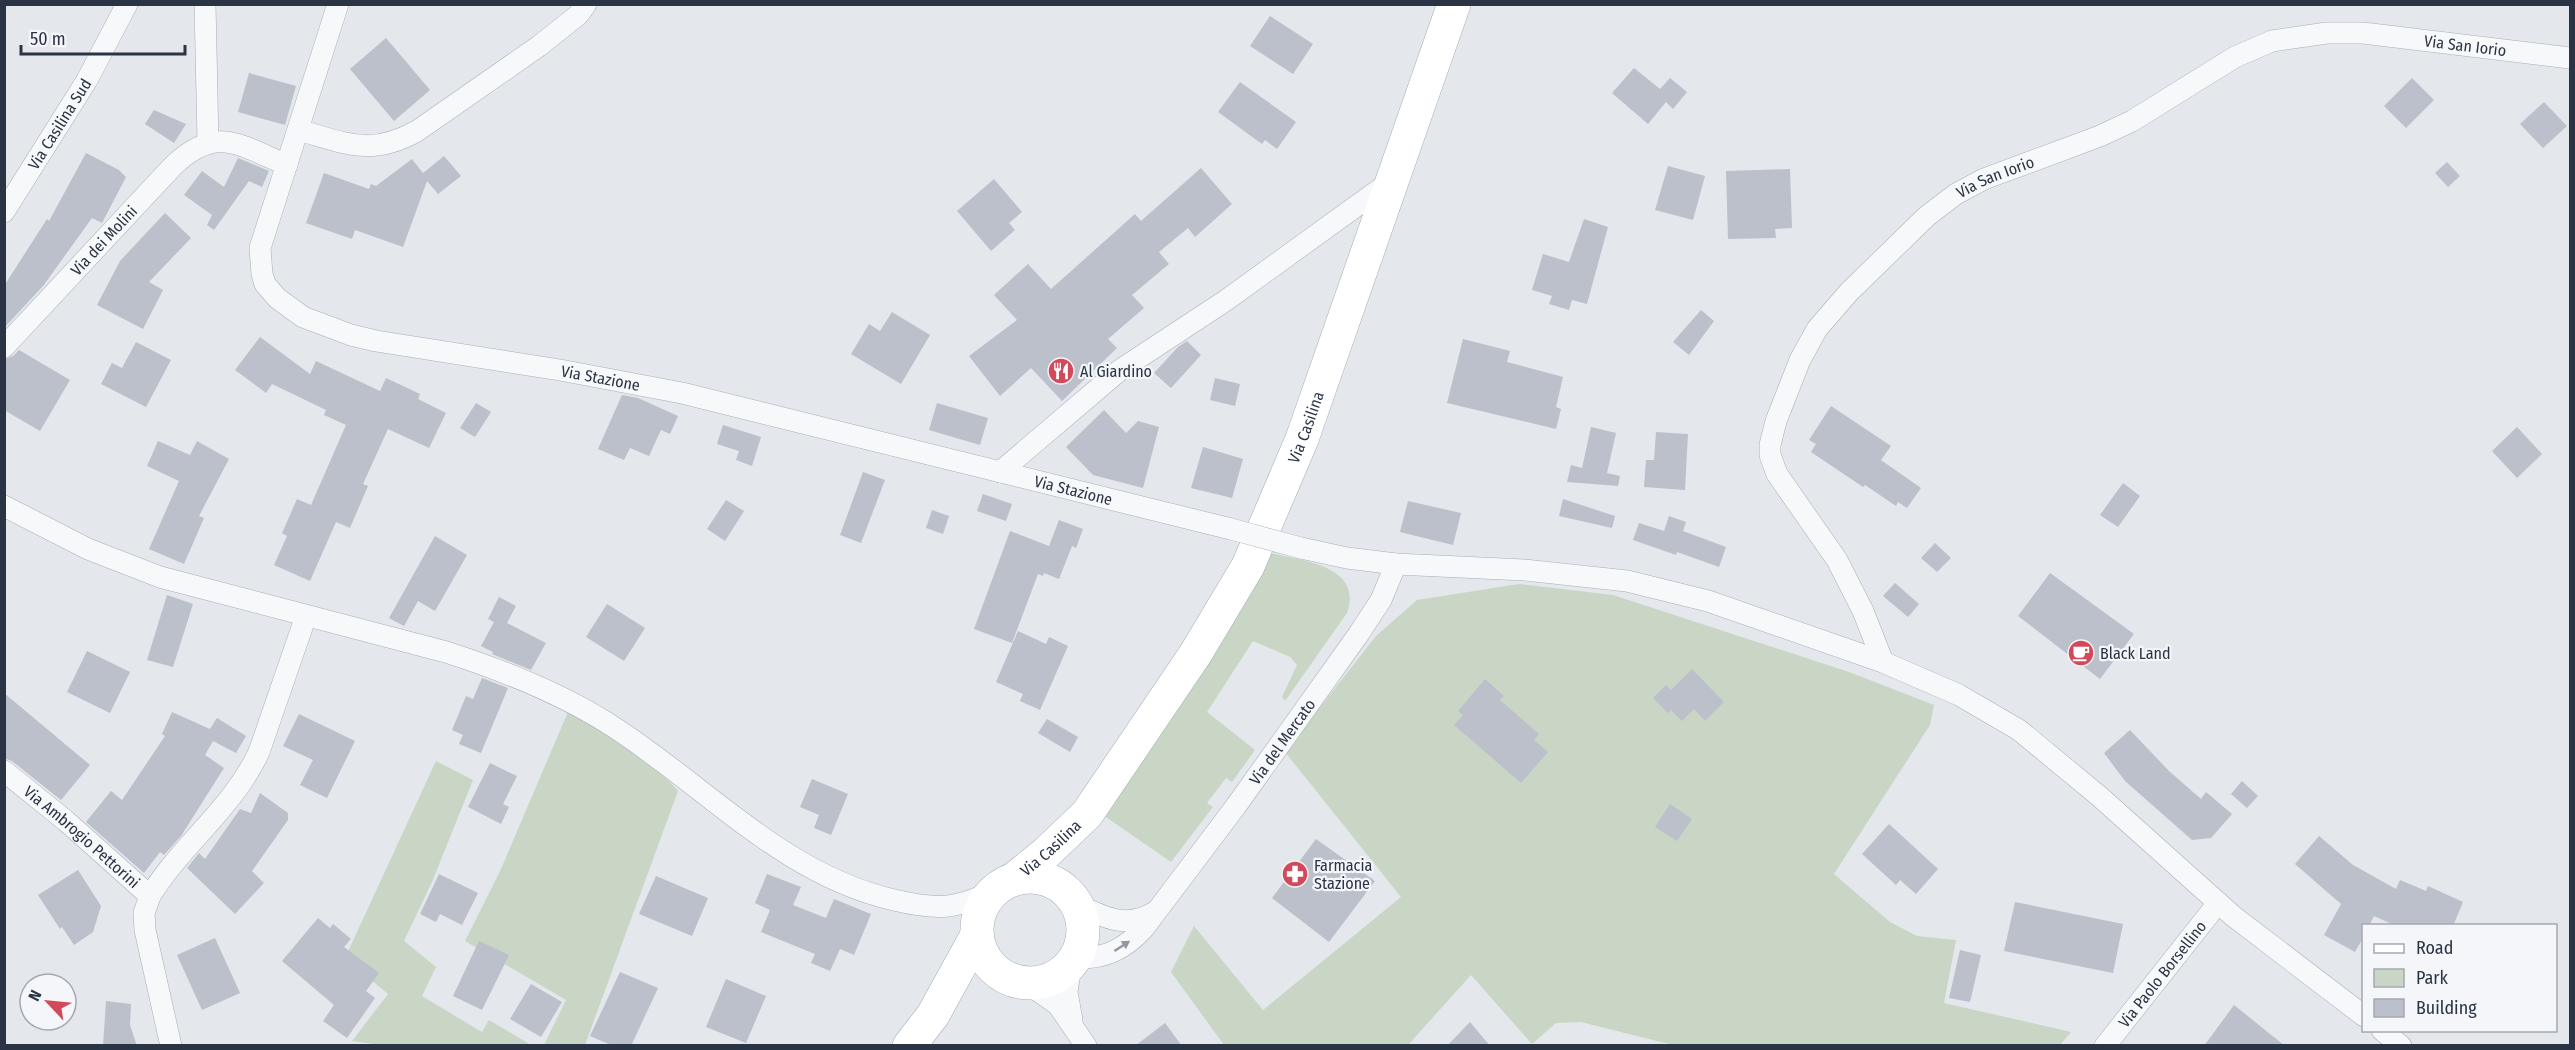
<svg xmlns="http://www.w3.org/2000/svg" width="2575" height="1050" font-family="'Fira Sans Condensed',sans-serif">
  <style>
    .green { fill: #c9d6c5 }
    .building { fill: #bbc0ca }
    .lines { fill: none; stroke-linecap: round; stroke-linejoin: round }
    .minor-casing { stroke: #a9aeb7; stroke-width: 22 }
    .primary-casing { stroke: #a3abb8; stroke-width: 34 }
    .minor { stroke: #f7f8fa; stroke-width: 21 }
    .primary { stroke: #fff; stroke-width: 33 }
    .minor-bridge-casing { stroke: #a9aeb7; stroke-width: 22; stroke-linecap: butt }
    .minor-bridge { stroke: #f7f8fa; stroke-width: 21 }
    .oneway { fill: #9196a0 }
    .labels { text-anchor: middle; stroke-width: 4.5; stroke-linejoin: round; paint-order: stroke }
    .street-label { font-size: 16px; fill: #2b3445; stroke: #f4f6f9 }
    .poi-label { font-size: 16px; fill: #2b3445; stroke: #f4f6f9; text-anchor: start }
  </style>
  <rect width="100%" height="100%" fill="#e4e7ec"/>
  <g class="green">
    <path d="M 1267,552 C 1299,561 1364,564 1347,613 L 1285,701 L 1282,697 L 1297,665 L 1290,657 L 1253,641 L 1207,712 L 1255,750 L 1232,782 L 1226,778 L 1207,803 L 1213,807 L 1171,862 L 1103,815 Z"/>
    <path d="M 1519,584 L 1613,595 L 1849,672 L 1934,705 L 1930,725 L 1834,874 L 1890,922 L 1917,936 L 1956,940 L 1944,1003 L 2071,1032 L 2059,1046 L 1677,1046 L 1581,1022 L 1556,1023 L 1532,1044 L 1471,975 L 1408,1045 L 1224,1045 L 1171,972 L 1194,926 L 1263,1010 L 1401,897 L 1285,752 L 1376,636 L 1417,600 Z"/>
    <path d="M 568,712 C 606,734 649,756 678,791 L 585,1045 L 544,1045 L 566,1000 L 465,941 L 501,869 Z"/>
    <path d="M 436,761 L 473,780 L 432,882 L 404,941 L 436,967 L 422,996 L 482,1032 L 489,1020 L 531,1045 L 389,1046 L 352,1041 L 388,994 L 345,958 Z"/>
  </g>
  <g class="building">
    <path d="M 1270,16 L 1313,44 L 1293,74 L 1250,46 Z"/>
    <path d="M 386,38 L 430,90 L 394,121 L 350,69 Z"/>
    <path d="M 1634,68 L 1660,89 L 1670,78 L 1687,92 L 1673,109 L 1666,102 L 1648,124 L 1612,93 Z"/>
    <path d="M 249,73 L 296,86 L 285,125 L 238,112 Z"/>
    <path d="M 2412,78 L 2434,100 L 2406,128 L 2384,106 Z"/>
    <path d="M 1240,82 L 1296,122 L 1277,149 L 1265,140 L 1262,144 L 1218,112 Z"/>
    <path d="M 2544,102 L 2567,126 L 2543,148 L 2520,124 Z"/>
    <path d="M 154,110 L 186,124 L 174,143 L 145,124 Z"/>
    <path d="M 86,153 L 119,170 L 126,177 L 102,223 L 92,218 L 43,286 L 4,328 L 4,286 L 47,219 L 49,221 Z"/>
    <path d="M 444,156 L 461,176 L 438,194 L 427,181 L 403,247 L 355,230 L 352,239 L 306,223 L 324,173 L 369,189 L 371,184 L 376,186 L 412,159 L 423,173 Z"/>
    <path d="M 238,158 L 269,171 L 262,187 L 249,181 L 214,230 L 207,225 L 212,215 L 184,195 L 202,171 L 224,187 Z"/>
    <path d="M 2447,162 L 2460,176 L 2448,187 L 2435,173 Z"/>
    <path d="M 1668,166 L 1705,176 L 1693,220 L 1655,210 Z"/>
    <path d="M 1201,168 L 1232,204 L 1195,237 L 1188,228 L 1159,252 L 1169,264 L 1132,295 L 1144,308 L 1108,339 L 1117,348 L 1062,401 L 1031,368 L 1000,396 L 969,356 L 1017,320 L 994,295 L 1028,264 L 1051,289 L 1135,214 L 1141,221 Z"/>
    <path d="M 1790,169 L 1792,228 L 1775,229 L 1776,238 L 1728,239 L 1726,171 Z"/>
    <path d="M 994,179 L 1022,212 L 1009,223 L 1015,230 L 991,251 L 957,211 Z"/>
    <path d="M 165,213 L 191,238 L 149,282 L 163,290 L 143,329 L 97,305 L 120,261 Z"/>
    <path d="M 1584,219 L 1608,227 L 1587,304 L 1572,300 L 1569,310 L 1549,304 L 1552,296 L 1532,290 L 1543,254 L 1569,262 Z"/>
    <path d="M 1701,310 L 1714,321 L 1689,355 L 1673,342 Z"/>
    <path d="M 892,312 L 930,335 L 901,384 L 851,354 L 869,324 L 880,331 Z"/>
    <path d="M 260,337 L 310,374 L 316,361 L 380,391 L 386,378 L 420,394 L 418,399 L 446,413 L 429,448 L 388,429 L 363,484 L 368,486 L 350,528 L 336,522 L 310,581 L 274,565 L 287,536 L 282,533 L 297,499 L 311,505 L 346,425 L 324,415 L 326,410 L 272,384 L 266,393 L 235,370 Z"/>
    <path d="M 1463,339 L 1510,351 L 1507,362 L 1563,377 L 1556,407 L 1561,409 L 1556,429 L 1447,403 Z"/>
    <path d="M 1187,341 L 1201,355 L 1171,388 L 1154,373 L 1178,347 Z"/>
    <path d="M 136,342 L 171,360 L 146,407 L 101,384 L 112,363 L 122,368 Z"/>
    <path d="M 19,350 L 70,380 L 40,431 L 4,410 L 4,359 L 13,356 Z"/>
    <path d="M 1215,378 L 1240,384 L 1235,406 L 1210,400 Z"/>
    <path d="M 622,395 L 638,398 L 678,416 L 670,434 L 661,430 L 649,456 L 630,448 L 624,460 L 598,449 Z"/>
    <path d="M 476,403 L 491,412 L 475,437 L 460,428 Z"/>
    <path d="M 937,403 L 988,418 L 980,445 L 929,430 Z"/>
    <path d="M 1831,406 L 1891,446 L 1881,460 L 1921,488 L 1907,508 L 1898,502 L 1896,506 L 1865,485 L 1863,487 L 1811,452 L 1816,444 L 1809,440 Z"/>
    <path d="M 1104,410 L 1126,433 L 1138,421 L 1159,427 L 1143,488 L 1093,475 L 1066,447 Z"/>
    <path d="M 723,425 L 761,437 L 752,466 L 736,460 L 739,451 L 717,444 Z"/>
    <path d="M 1591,427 L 1616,433 L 1607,473 L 1620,476 L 1618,486 L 1567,482 L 1571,465 L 1582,468 Z"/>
    <path d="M 2517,427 L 2542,454 L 2517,478 L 2492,451 Z"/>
    <path d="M 1656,432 L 1688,434 L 1685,490 L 1644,487 L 1646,460 L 1654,460 Z"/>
    <path d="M 158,441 L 190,455 L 197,441 L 229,459 L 199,516 L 204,518 L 184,564 L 149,549 L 179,481 L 147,466 Z"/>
    <path d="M 1203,447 L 1243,459 L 1232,498 L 1191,488 Z"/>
    <path d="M 863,472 L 885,480 L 861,543 L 840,535 Z"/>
    <path d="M 2123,483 L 2140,496 L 2118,527 L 2100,515 Z"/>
    <path d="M 983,494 L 1012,504 L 1006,521 L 977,511 Z"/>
    <path d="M 1563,499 L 1615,516 L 1612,528 L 1559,516 Z"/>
    <path d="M 726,500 L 744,511 L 725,541 L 707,529 Z"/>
    <path d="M 1408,501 L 1461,513 L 1453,545 L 1400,532 Z"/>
    <path d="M 932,510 L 949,516 L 943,534 L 926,528 Z"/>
    <path d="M 1669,516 L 1686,522 L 1683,531 L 1726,547 L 1719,567 L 1677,552 L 1676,555 L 1633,540 L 1639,523 L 1664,531 Z"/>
    <path d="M 1059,520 L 1083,529 L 1076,548 L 1072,546 L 1059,579 L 1044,573 L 1043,576 L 1038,574 L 1012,643 L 974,629 L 1010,531 L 1049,546 Z"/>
    <path d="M 435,536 L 467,555 L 435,611 L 418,601 L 404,626 L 389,618 Z"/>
    <path d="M 1935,543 L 1951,558 L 1937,572 L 1921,558 Z"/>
    <path d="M 2050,573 L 2134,634 L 2100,679 L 2018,616 Z"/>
    <path d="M 1895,583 L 1919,604 L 1908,617 L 1883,596 Z"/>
    <path d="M 167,595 L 193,604 L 173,667 L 147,660 Z"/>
    <path d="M 499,597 L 516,606 L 507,623 L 546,643 L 531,670 L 492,654 L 493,652 L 481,646 L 494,622 L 488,619 Z"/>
    <path d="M 607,604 L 645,628 L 624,661 L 586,637 Z"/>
    <path d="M 1018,631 L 1046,644 L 1049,637 L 1068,646 L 1040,710 L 1020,701 L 1023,694 L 996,682 Z"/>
    <path d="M 87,651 L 130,672 L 110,713 L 67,692 Z"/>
    <path d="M 1692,669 L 1724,702 L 1705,721 L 1694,709 L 1682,721 L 1671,710 L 1668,713 L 1653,698 L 1666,685 L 1671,690 Z"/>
    <path d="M 482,678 L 508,688 L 481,753 L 459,744 L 463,735 L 452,730 L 466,696 L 473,699 Z"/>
    <path d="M 1485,679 L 1504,696 L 1500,700 L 1539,734 L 1534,740 L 1548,752 L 1521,783 L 1454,725 L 1463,715 L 1458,711 Z"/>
    <path d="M 4,693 L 90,765 L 61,800 L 12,761 L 4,758 Z"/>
    <path d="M 172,712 L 210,729 L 217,718 L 246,736 L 236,753 L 213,741 L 205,755 L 224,768 L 181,836 L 164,855 L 160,852 L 144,873 L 86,822 L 111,791 L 122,800 L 165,736 L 162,734 Z"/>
    <path d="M 299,714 L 355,741 L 327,798 L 300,785 L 313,760 L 283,746 Z"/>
    <path d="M 1047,719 L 1078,737 L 1070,752 L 1038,733 Z"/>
    <path d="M 2130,730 L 2169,771 L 2201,799 L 2206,792 L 2232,814 L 2211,838 L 2192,840 L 2125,781 L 2104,753 Z"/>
    <path d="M 490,763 L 517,776 L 503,804 L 509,807 L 501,824 L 468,807 Z"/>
    <path d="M 812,779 L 848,794 L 831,835 L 814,828 L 819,815 L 800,807 Z"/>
    <path d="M 2242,781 L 2258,796 L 2247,808 L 2231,794 Z"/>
    <path d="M 260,793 L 288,813 L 288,820 L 252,871 L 264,883 L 235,914 L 187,868 L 199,853 L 205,859 L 240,809 L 251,813 Z"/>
    <path d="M 1670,804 L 1692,819 L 1677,841 L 1655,827 Z"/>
    <path d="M 1889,824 L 1938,869 L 1916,894 L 1900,880 L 1896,885 L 1862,854 Z"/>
    <path d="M 2319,836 L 2353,865 L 2396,889 L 2400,880 L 2426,891 L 2428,886 L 2463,902 L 2453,926 L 2396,926 L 2374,916 L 2369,926 L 2364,926 L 2364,936 L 2355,952 L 2324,935 L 2341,904 L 2295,864 Z"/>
    <path d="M 1316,839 L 1375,881 L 1329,942 L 1272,898 Z"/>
    <path d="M 78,870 L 101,906 L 93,932 L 74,945 L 62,927 L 60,929 L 38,895 Z"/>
    <path d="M 439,874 L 478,893 L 462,925 L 440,914 L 436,922 L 420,914 Z"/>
    <path d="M 767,874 L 801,887 L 793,905 L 826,918 L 834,899 L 871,914 L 854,955 L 840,949 L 830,971 L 811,963 L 815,954 L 761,932 L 770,910 L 755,903 Z"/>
    <path d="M 656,876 L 708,898 L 692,936 L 639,914 Z"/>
    <path d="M 2015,902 L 2123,924 L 2113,973 L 2004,951 Z"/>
    <path d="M 318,918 L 330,928 L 333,924 L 351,939 L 344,947 L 379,973 L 366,991 L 375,998 L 347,1038 L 323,1021 L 334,1005 L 282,961 Z"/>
    <path d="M 215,938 L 240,993 L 202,1010 L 177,955 Z"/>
    <path d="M 479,941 L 509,955 L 482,1010 L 453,996 Z"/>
    <path d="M 1960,950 L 1981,955 L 1970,1002 L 1949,998 Z"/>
    <path d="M 620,972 L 658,988 L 631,1046 L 613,1046 L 590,1036 Z"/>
    <path d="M 726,979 L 766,996 L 746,1043 L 706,1027 Z"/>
    <path d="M 531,984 L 562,1002 L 541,1037 L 510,1019 Z"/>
    <path d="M 106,1001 L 131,1004 L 130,1025 L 137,1046 L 103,1046 Z"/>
    <path d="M 2234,1005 L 2285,1046 L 2204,1046 Z"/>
    <path d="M 1470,1022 L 1490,1046 L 1447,1046 Z"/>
    <path d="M 1165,1023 L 1182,1046 L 1135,1046 Z"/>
  </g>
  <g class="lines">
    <defs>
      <g id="minor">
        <path d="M 205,4 L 208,142"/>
        <path id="s1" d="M 338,4 L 260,248 L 262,274 L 265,284 L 277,298 L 303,317 L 351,335 L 376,341 L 560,370 L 682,393 L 1231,529"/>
        <path d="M 298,130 C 346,143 370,157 417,131 L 539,46 L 578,15 L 586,4"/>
        <path id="s2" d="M 4,212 L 87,80 L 127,4"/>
        <path id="s3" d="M 4,347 L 172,167 C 216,124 239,145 287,165"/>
        <path d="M 1000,472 L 1120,370 L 1225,301 L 1391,181"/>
        <path d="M 4,506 L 88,549 L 160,577 L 446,652 C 502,670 560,693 609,724 C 704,784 781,874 894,900 C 911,904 931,908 948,906 C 965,904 980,897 995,890"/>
        <path d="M 1301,548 L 1347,558 L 1396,564 L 1524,570 L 1627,581 L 1708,601 L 1883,662 L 1959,695 L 2019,730 L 2099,796 L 2233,916 L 2364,1016"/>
        <path id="s4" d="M 1883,662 L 1863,611 L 1837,560 L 1777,474 L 1770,455 L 1770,445 L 1776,421 L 1800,360 L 1817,329 L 1849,292 L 1927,216 L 1956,194 L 1984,179 L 2100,136 L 2132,121 L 2235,57 L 2272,41 L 2327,33 L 2363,33 L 2570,58"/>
        <path id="s5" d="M 4,771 L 66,821 L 150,896 L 144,913 L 145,930 L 171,1046"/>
        <path d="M 150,896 C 182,844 233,808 259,752 L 306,616"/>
        <path d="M 1078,905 C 1105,918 1127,929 1155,912"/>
        <path id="s6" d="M 1077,958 C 1105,959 1125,949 1144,928 L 1236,806 L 1358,635 L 1381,600 L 1396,564"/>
        <path d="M 1071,966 L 1067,992 L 1072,1020"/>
        <path d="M 1028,984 L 1058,1005 L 1086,1046"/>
        <path d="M 2382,1030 L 2401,1046"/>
        <path id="s7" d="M 2105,1046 L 2218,903"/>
      </g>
      <g id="primary">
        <circle cx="1030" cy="930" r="53"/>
        <path id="s8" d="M 1014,879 L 1046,853 L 1087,814 L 1196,653 L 1248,566 L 1302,439 L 1454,4"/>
        <path d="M 909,1046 L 933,1015 L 977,935"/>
      </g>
    </defs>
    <use href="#minor" class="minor-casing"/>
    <use href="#primary" class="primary-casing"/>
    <use href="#minor" class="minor"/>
    <use href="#primary" class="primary"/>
    <defs>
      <path id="minor-bridge" d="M 1231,529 L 1301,548"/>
    </defs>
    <use href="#minor-bridge" class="minor-bridge-casing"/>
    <use href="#minor-bridge" class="minor-bridge"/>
  </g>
  <defs><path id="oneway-solid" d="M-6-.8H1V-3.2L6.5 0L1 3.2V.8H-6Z" transform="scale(1.5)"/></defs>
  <use class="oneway" href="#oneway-solid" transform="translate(1122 946) rotate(-33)"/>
  <defs>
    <symbol id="restaurant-disc" viewBox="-11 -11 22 22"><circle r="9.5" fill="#d1495b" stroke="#f4f6f9"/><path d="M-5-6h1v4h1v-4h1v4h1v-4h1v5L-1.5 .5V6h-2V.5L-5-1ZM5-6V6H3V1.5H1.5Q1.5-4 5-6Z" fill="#fff"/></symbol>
    <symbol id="cafe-disc" viewBox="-11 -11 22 22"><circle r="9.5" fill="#d1495b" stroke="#f4f6f9"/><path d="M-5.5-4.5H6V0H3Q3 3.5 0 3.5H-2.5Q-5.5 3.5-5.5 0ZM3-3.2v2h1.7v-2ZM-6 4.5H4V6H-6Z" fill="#fff"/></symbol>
    <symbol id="pharmacy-disc" viewBox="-11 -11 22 22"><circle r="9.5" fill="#d1495b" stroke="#f4f6f9"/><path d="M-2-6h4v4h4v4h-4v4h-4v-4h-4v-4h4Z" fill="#fff"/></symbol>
  </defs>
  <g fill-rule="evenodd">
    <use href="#restaurant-disc" x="1046" y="356" width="30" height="30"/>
    <use href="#cafe-disc" x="2066" y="638" width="30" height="30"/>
    <use href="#pharmacy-disc" x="1280" y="859" width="30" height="30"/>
  </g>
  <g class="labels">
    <g class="street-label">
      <text dy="6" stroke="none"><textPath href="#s4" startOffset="1114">Via San Iorio</textPath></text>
      <text dy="6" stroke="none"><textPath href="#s2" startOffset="104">Via Casilina Sud</textPath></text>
      <text dy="6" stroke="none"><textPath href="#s4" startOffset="610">Via San Iorio</textPath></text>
      <text dy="6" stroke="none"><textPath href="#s3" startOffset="146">Via dei Molini</textPath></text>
      <text dy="6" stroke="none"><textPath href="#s1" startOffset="648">Via Stazione</textPath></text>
      <text dy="6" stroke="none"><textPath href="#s8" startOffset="544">Via Casilina</textPath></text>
      <text dy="6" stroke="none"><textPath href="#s1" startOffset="1134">Via Stazione</textPath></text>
      <text dy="6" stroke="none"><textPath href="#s6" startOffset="308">Via del Mercato</textPath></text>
      <text dy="6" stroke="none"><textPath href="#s5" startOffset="102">Via Ambrogio Pettorini</textPath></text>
      <text dy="6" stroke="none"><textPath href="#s8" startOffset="48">Via Casilina</textPath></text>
      <text dy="6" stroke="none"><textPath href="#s7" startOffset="92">Via Paolo Borsellino</textPath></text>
    </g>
    <g class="poi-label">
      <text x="1080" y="377">Al Giardino</text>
      <text x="2100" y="659">Black Land</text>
      <text x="1314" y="871">Farmacia<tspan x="1314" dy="18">Stazione</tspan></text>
    </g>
  </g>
  <rect width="2575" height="1050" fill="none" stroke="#2b3445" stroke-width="12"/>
  <rect x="2362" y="924" width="195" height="108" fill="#f4f6f9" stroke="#a4a8b1" stroke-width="1.5"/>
  <rect x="2374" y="944" width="30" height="9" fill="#ffffff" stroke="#a4a8b1" stroke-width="1.5"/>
  <text x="2416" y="954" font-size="18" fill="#2b3445">Road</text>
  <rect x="2374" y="969" width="30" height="18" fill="#c9d6c5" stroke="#a4a8b1" stroke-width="1.5"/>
  <text x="2416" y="984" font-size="18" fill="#2b3445">Park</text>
  <rect x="2374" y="999" width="30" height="18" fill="#bbc0ca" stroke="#a4a8b1" stroke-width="1.5"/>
  <text x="2416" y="1014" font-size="18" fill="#2b3445">Building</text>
  <g transform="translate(48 1002) rotate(296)"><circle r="28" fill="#f4f6f9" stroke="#a4a8b1" stroke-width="1.5"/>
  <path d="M0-4.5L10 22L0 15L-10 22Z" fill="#d1495b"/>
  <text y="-9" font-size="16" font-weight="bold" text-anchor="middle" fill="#2b3445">N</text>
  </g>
  <path d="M21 45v9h164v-9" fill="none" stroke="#2b3445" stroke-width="3"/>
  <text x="30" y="45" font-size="18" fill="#2b3445" stroke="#f4f6f9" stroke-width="4.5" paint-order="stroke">50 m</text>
</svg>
